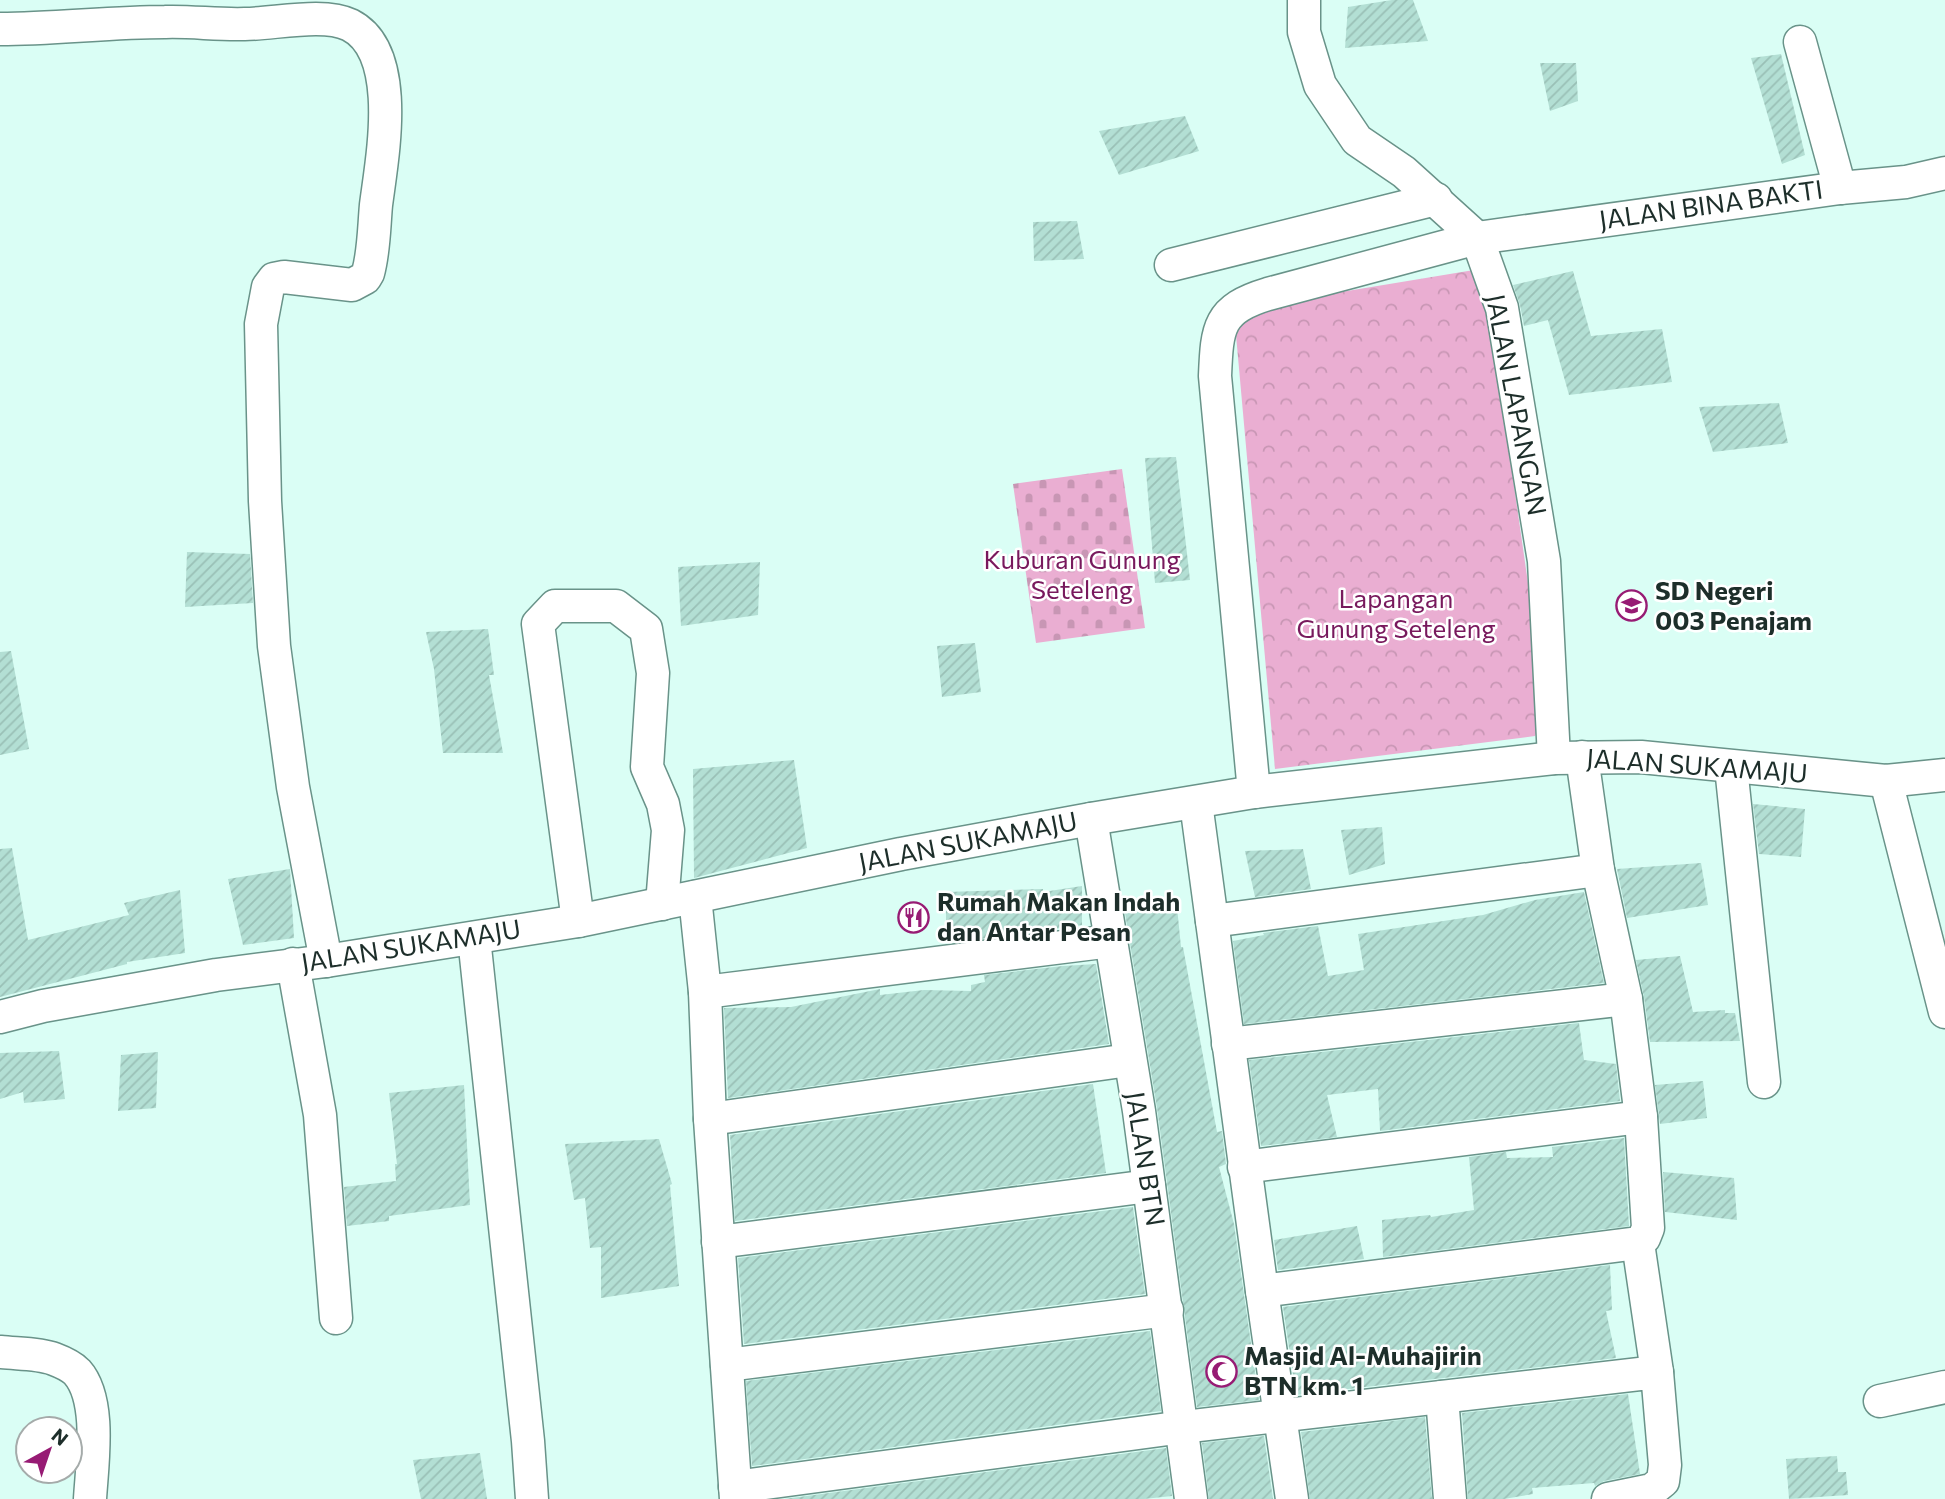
<svg xmlns="http://www.w3.org/2000/svg" width="1945" height="1499" font-family="Commissioner,sans-serif">
  <style>
    .cemetery { fill: url(#cemetery-stones) }
    .park { fill: url(#park-crowns) }
    .building { fill: url(#building-hatch) }
    .lines { fill: none; stroke-linecap: round; stroke-linejoin: round }
    .minor-casing { stroke: #699389; stroke-width: 35 }
    .minor { stroke: #fff; stroke-width: 32 }
    .labels { text-anchor: middle; stroke-width: 5; stroke-linejoin: round; paint-order: stroke }
    .street-label { font-size: 26px; fill: #1d2e2a; stroke: #fff }
    .park-label { font-size: 26px; fill: #78195d; stroke: #fff }
    .poi-label { font-size: 26px; font-weight: bold; fill: #1d2e2a; stroke: #fff; text-anchor: start }
  </style>
  <defs>
    <pattern id="cemetery-stones" width="16" height="16" patternUnits="userSpaceOnUse" patternTransform="scale(1.75)"><rect width="16" height="16" fill="#eaaed2"/><path d="M2 7V4a2 2 0 0 1 4 0v3zM10 15v-3a2 2 0 0 1 4 0v3z" fill="#c896b4"/></pattern>
    <pattern id="park-crowns" width="20" height="18" patternUnits="userSpaceOnUse" patternTransform="scale(1.75)"><rect width="20" height="18" fill="#eaaed2"/><path d="M2 6a3 3 0 1 1 6 0M12 15a3 3 0 1 1 6 0" fill="none" stroke="#c896b4"/></pattern>
    <pattern id="building-hatch" width="6" height="6" patternUnits="userSpaceOnUse" patternTransform="scale(1.75)"><rect width="6" height="6" fill="#b3dfd4"/><path d="M-1 1l2-2M0 6l6-6M5 7l2-2" fill="none" stroke="#9ac0b6"/></pattern>
  </defs>
  <rect width="100%" height="100%" fill="#dafef5"/>
  <path class="cemetery" d="M 1122,469 L 1145,628 L 1036,643 L 1013,484 Z"/>
  <path class="park" d="M 1480,269 L 1504,416 L 1536,639 L 1540,725 L 1535,736 L 1275,769 L 1236,335 L 1246,317 L 1268,304 Z"/>
  <g class="building">
    <path d="M 1392,0 L 1413,0 L 1428,41 L 1345,48 L 1348,7 Z"/>
    <path d="M 1781,54 L 1805,155 L 1782,164 L 1751,58 Z"/>
    <path d="M 1540,63 L 1576,63 L 1578,101 L 1550,111 Z"/>
    <path d="M 1185,116 L 1199,151 L 1119,175 L 1099,131 Z"/>
    <path d="M 1077,221 L 1084,259 L 1034,261 L 1033,222 Z"/>
    <path d="M 1573,271 L 1591,336 L 1662,329 L 1672,382 L 1569,395 L 1548,320 L 1524,326 L 1520,305 L 1513,285 Z"/>
    <path d="M 1779,403 L 1788,443 L 1713,452 L 1699,407 Z"/>
    <path d="M 1176,457 L 1190,580 L 1155,583 L 1145,458 Z"/>
    <path d="M 187,552 L 250,554 L 253,603 L 185,607 Z"/>
    <path d="M 760,562 L 758,615 L 681,626 L 678,567 Z"/>
    <path d="M 488,629 L 494,675 L 489,675 L 503,753 L 443,753 L 434,669 L 426,632 Z"/>
    <path d="M 975,643 L 981,692 L 942,697 L 937,646 Z"/>
    <path d="M 11,651 L 29,749 L 0,755 L 0,652 Z"/>
    <path d="M 794,760 L 807,848 L 694,878 L 693,769 Z"/>
    <path d="M 1753,804 L 1805,809 L 1801,857 L 1759,854 Z"/>
    <path d="M 1382,827 L 1385,864 L 1349,875 L 1341,830 Z"/>
    <path d="M 12,848 L 28,940 L 129,915 L 124,903 L 180,890 L 185,953 L 127,962 L 127,964 L 0,997 L 0,849 Z"/>
    <path d="M 1303,849 L 1311,889 L 1255,897 L 1245,851 Z"/>
    <path d="M 1701,863 L 1708,905 L 1627,918 L 1617,869 Z"/>
    <path d="M 290,869 L 294,938 L 243,945 L 228,879 Z"/>
    <path d="M 1082,886 L 1082,925 L 981,939 L 980,929 L 946,933 L 946,892 L 1043,889 L 1043,892 Z"/>
    <path d="M 1584,892 L 1604,983 L 1244,1024 L 1233,941 L 1264,935 L 1263,933 L 1318,926 L 1328,976 L 1364,970 L 1358,934 L 1483,915 L 1535,900 Z"/>
    <path d="M 1177,907 L 1181,947 L 1183,947 L 1217,1132 L 1222,1131 L 1226,1164 L 1219,1167 L 1234,1224 L 1259,1400 L 1197,1407 L 1157,1108 L 1125,913 Z"/>
    <path d="M 1680,956 L 1693,1012 L 1725,1010 L 1725,1013 L 1735,1013 L 1740,1041 L 1650,1042 L 1644,997 L 1636,960 Z"/>
    <path d="M 1096,964 L 1109,1044 L 728,1098 L 724,1008 L 791,1007 L 880,989 L 880,995 L 924,990 L 971,991 L 971,985 L 985,982 L 984,975 L 1063,966 Z"/>
    <path d="M 1579,1023 L 1584,1060 L 1616,1064 L 1620,1101 L 1380,1131 L 1378,1089 L 1327,1095 L 1337,1137 L 1261,1146 L 1249,1060 Z"/>
    <path d="M 59,1051 L 65,1099 L 24,1103 L 23,1092 L 0,1099 L 0,1053 Z"/>
    <path d="M 158,1052 L 156,1108 L 118,1111 L 121,1055 Z"/>
    <path d="M 1703,1081 L 1707,1118 L 1660,1124 L 1655,1085 Z"/>
    <path d="M 1093,1084 L 1106,1173 L 735,1221 L 730,1135 Z"/>
    <path d="M 464,1085 L 470,1205 L 389,1216 L 389,1221 L 347,1226 L 344,1187 L 396,1181 L 395,1164 L 397,1164 L 389,1093 Z"/>
    <path d="M 1624,1138 L 1629,1226 L 1383,1257 L 1382,1220 L 1430,1215 L 1431,1217 L 1474,1210 L 1469,1157 L 1506,1152 L 1507,1158 L 1553,1157 L 1552,1147 Z"/>
    <path d="M 659,1139 L 672,1184 L 670,1185 L 679,1286 L 601,1298 L 601,1247 L 590,1248 L 585,1198 L 574,1200 L 565,1144 Z"/>
    <path d="M 1663,1172 L 1734,1178 L 1737,1220 L 1665,1212 Z"/>
    <path d="M 1133,1207 L 1145,1294 L 744,1344 L 738,1258 Z"/>
    <path d="M 1357,1226 L 1364,1259 L 1278,1270 L 1274,1240 Z"/>
    <path d="M 1610,1265 L 1612,1310 L 1606,1311 L 1616,1358 L 1296,1395 L 1283,1307 Z"/>
    <path d="M 1150,1331 L 1161,1411 L 752,1466 L 746,1381 Z"/>
    <path d="M 1628,1394 L 1640,1474 L 1604,1481 L 1595,1486 L 1594,1483 L 1532,1488 L 1533,1494 L 1504,1499 L 1468,1499 L 1462,1413 Z"/>
    <path d="M 1425,1417 L 1432,1499 L 1310,1499 L 1301,1432 Z"/>
    <path d="M 1264,1436 L 1273,1499 L 1209,1499 L 1202,1443 Z"/>
    <path d="M 1166,1448 L 1172,1496 L 1144,1499 L 784,1499 Z"/>
    <path d="M 480,1453 L 487,1499 L 421,1499 L 413,1460 Z"/>
    <path d="M 1837,1456 L 1838,1472 L 1846,1472 L 1848,1495 L 1789,1499 L 1786,1459 Z"/>
  </g>
  <g class="lines">
    <defs>
      <g id="minor">
        <path d="M 1304,0 L 1304,32 L 1320,85 L 1357,140 L 1404,172 L 1477,238 L 1502,308 L 1544,561 L 1554,758"/>
        <path d="M 0,29 C 55,29 110,22 165,22 C 191,21 218,25 245,24 C 274,24 324,12 350,25 C 403,52 382,158 376,205 C 374,227 374,252 368,273 L 365,278 L 352,285 L 284,277 L 274,279 L 268,287 L 261,324 L 265,501 L 274,646 L 293,787 L 326,961"/>
        <path d="M 1800,42 L 1840,188"/>
        <path d="M 1171,265 L 1436,199"/>
        <path d="M 1731,767 L 1764,1082"/>
        <path d="M 1886,781 L 1945,1012"/>
        <path d="M 1254,792 L 1215,376 C 1217,327 1218,309 1268,294 L 1477,238 L 1840,188 L 1906,182 L 1945,173"/>
        <path d="M 1196,803 L 1262,1291 L 1292,1499"/>
        <path d="M 1091,819 L 1139,1111 L 1191,1499"/>
        <path d="M 695,897 L 705,992 L 710,1119 L 736,1499"/>
        <path d="M 578,921 L 538,624 L 555,606 L 616,606 L 646,629 L 653,673 L 647,767 L 663,804 L 668,830 L 662,904"/>
        <path d="M 1212,921 L 1598,870"/>
        <path d="M 474,938 L 528,1441 L 532,1499"/>
        <path d="M 293,964 L 320,1115 L 336,1318"/>
        <path d="M 705,992 L 1111,941"/>
        <path d="M 0,1017 L 43,1006 L 216,975 L 326,961 L 578,921 L 901,854 L 1091,819 L 1254,792 L 1554,758 L 1641,757 L 1886,781 L 1945,775"/>
        <path d="M 1228,1044 L 1626,999"/>
        <path d="M 710,1119 L 1129,1060"/>
        <path d="M 1244,1167 L 1641,1117"/>
        <path d="M 718,1242 L 1149,1186"/>
        <path d="M 1638,1243 L 1657,1372"/>
        <path d="M 1262,1291 L 1638,1243 L 1644,1238 L 1648,1228 L 1641,1117 L 1626,999 L 1598,870 L 1582,757"/>
        <path d="M 0,1352 C 17,1354 38,1353 54,1359 C 62,1362 71,1366 77,1372 C 102,1400 92,1464 90,1499"/>
        <path d="M 727,1365 L 1167,1310"/>
        <path d="M 1442,1397 L 1450,1499"/>
        <path d="M 1880,1401 L 1945,1387"/>
        <path d="M 735,1487 L 1183,1427 L 1657,1372 L 1665,1465 L 1663,1481 L 1652,1490 L 1608,1499"/>
      </g>
    </defs>
    <use href="#minor" class="minor-casing"/>
    <use href="#minor" class="minor"/>
  </g>
  <defs>
    <symbol id="school-ring" viewBox="-11 -11 22 22"><circle r="9.5" fill="#fff" stroke="#971b74" stroke-width="1.5"/><path d="M0-5L7-2L0 1L-7-2ZM-4 1L0 2.5L4 1V4Q0 6-4 4Z" fill="#971b74"/></symbol>
    <symbol id="restaurant-ring" viewBox="-11 -11 22 22"><circle r="9.5" fill="#fff" stroke="#971b74" stroke-width="1.5"/><path d="M-5-6h1v4h1v-4h1v4h1v-4h1v5L-1.5 .5V6h-2V.5L-5-1ZM5-6V6H3V1.5H1.5Q1.5-4 5-6Z" fill="#971b74"/></symbol>
    <symbol id="mosque-ring" viewBox="-11 -11 22 22"><circle r="9.5" fill="#fff" stroke="#971b74" stroke-width="1.5"/><path d="M3.5-4.9A6 6 0 1 0 3.5 4.9A5 5 0 1 1 3.5-4.9Z" fill="#971b74"/></symbol>
  </defs>
  <g fill-rule="evenodd">
    <use href="#school-ring" x="1614" y="588" width="35" height="35"/>
    <use href="#restaurant-ring" x="896" y="900" width="35" height="35"/>
    <use href="#mosque-ring" x="1204" y="1354" width="35" height="35"/>
  </g>
  <g class="labels">
    <g class="street-label">
      <text transform="translate(1711 205) rotate(-8)" y="9">JALAN BINA BAKTI</text>
      <text transform="translate(1516 405) rotate(79)" y="9">JALAN LAPANGAN</text>
      <text transform="translate(1697 766) rotate(4)" y="9">JALAN SUKAMAJU</text>
      <text transform="translate(968 842) rotate(-11)" y="9">JALAN SUKAMAJU</text>
      <text transform="translate(411 946) rotate(-9)" y="9">JALAN SUKAMAJU</text>
      <text transform="translate(1145 1159) rotate(81)" y="9">JALAN BTN</text>
    </g>
    <g class="park-label">
      <text x="1082" y="569">Kuburan Gunung<tspan x="1082" dy="30">Seteleng</tspan></text>
      <text x="1396" y="608">Lapangan<tspan x="1396" dy="30">Gunung Seteleng</tspan></text>
    </g>
    <g class="poi-label">
      <text x="1655" y="600">SD Negeri<tspan x="1655" dy="30">003 Penajam</tspan></text>
      <text x="937" y="911">Rumah Makan Indah<tspan x="937" dy="30">dan Antar Pesan</tspan></text>
      <text x="1244" y="1365">Masjid Al-Muhajirin<tspan x="1244" dy="30">BTN km. 1</tspan></text>
    </g>
  </g>
  <g transform="translate(49 1450) rotate(40)"><circle r="33" fill="#ffffff" stroke="#a5abaa" stroke-width="2"/>
  <path d="M0-5L12 26L0 18L-12 26Z" fill="#971b74"/>
  <text y="-10" font-size="19" font-weight="bold" text-anchor="middle" fill="#1d2e2a">N</text>
  </g>
</svg>
